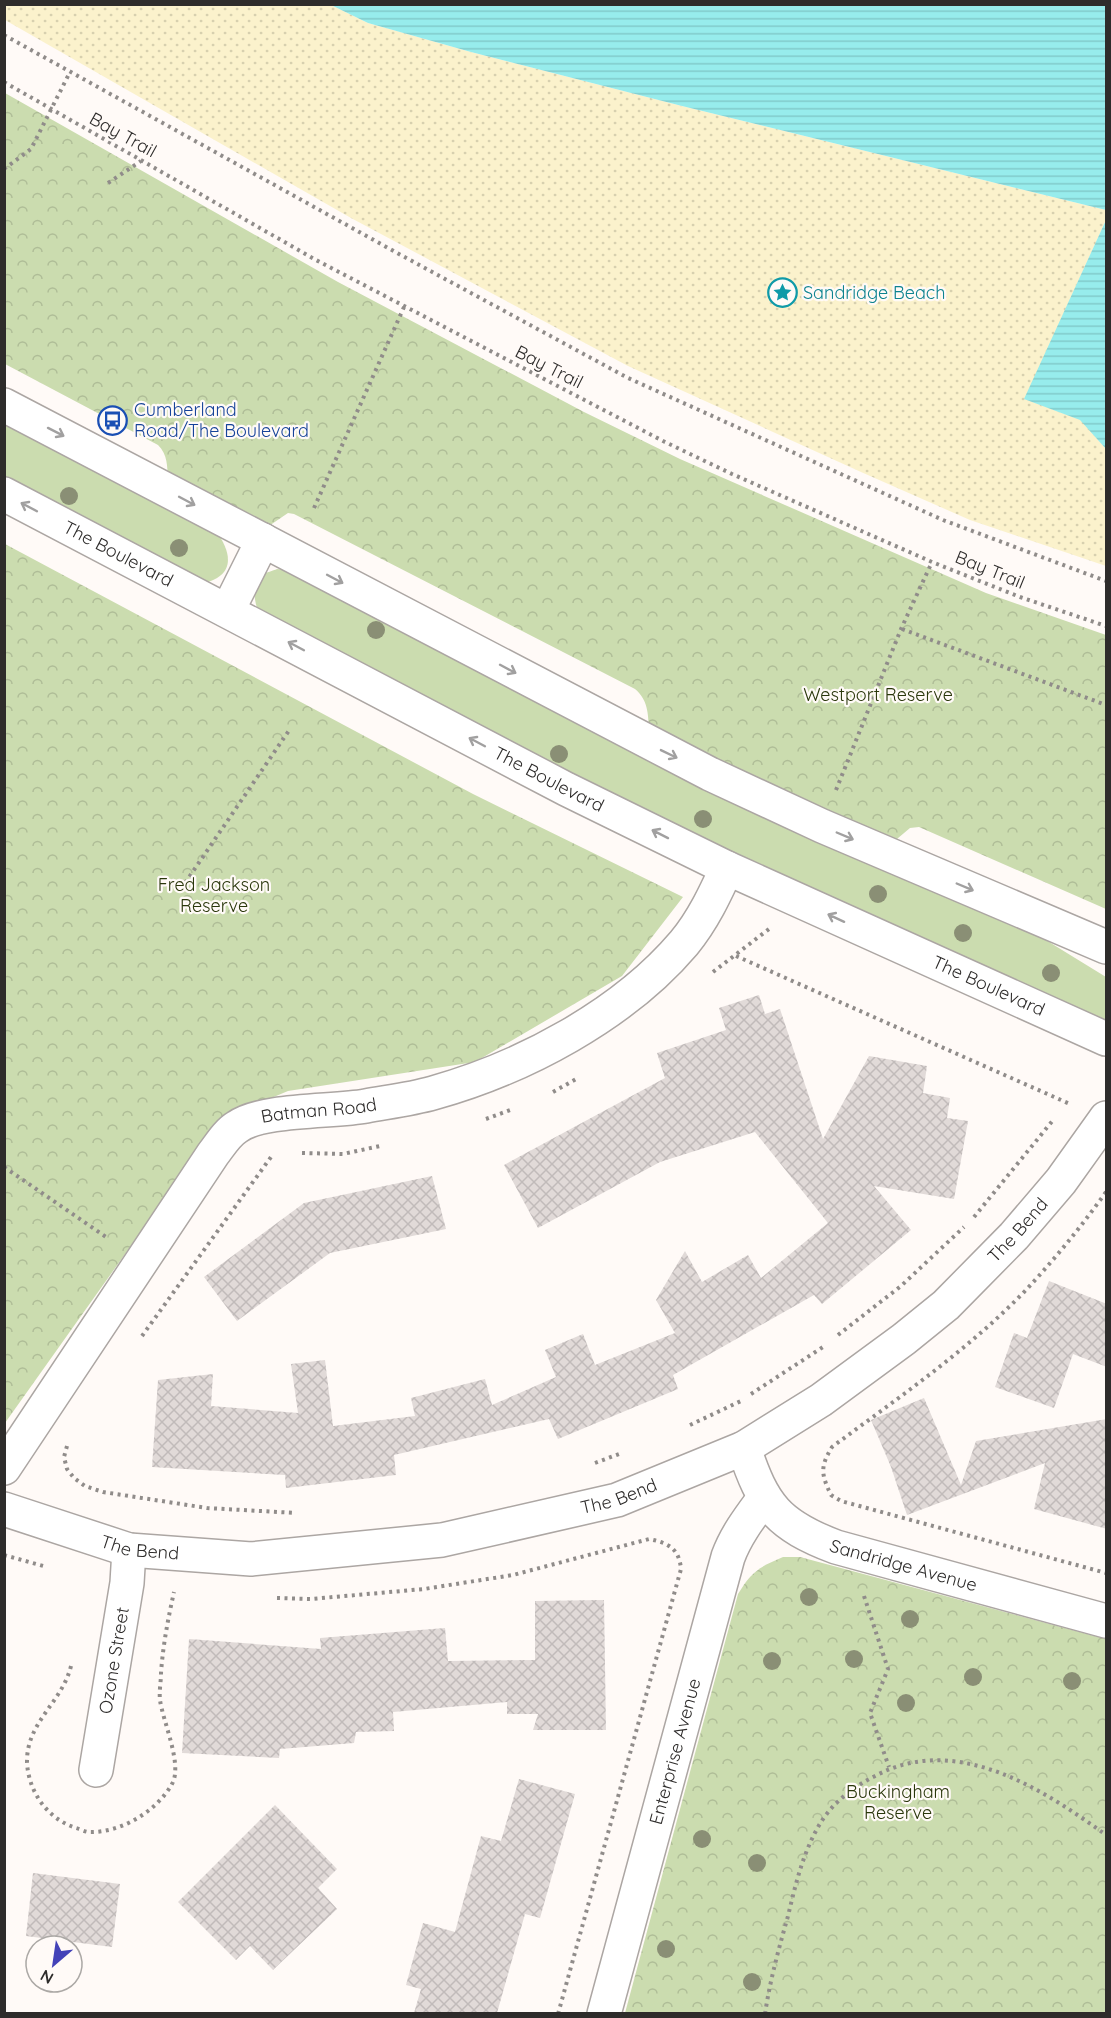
<svg xmlns="http://www.w3.org/2000/svg" width="1111" height="2018" font-family="Quicksand,sans-serif">
  <style>
    .green { fill: #cbdcaf }
    .forest { fill: url(#forest-crowns) }
    .sand { fill: url(#sand-dots) }
    .water { fill: url(#water-rules) }
    .building { fill: url(#building-cross-hatch) }
    .lines { fill: none; stroke-linecap: round; stroke-linejoin: round }
    .minor-casing { stroke: #aca6a3; stroke-width: 36 }
    .path { stroke: #908c8a; stroke-width: 4; stroke-dasharray: 3 4.5; stroke-linecap: butt }
    .minor { stroke: #fff; stroke-width: 33 }
    .tree { fill: #8a8f75 }
    .oneway { stroke: #a1a0a0 }
    .labels { text-anchor: middle; stroke-width: 4.5; stroke-linejoin: round; paint-order: stroke }
    .street-label { font-size: 18px; fill: #2e2c2b; stroke: #fffaf7 }
    .culture-label { font-size: 18px; fill: #0d838f; stroke: #fffaf7; text-anchor: start }
    .transit-label { font-size: 18px; fill: #164399; stroke: #fffaf7; text-anchor: start }
    .park-label { font-size: 18px; fill: #2a370b; stroke: #fffaf7 }
  </style>
  <defs>
    <pattern id="forest-crowns" width="20" height="18" patternUnits="userSpaceOnUse" patternTransform="scale(1.5)"><rect width="20" height="18" fill="#cbdcaf"/><path d="M2 6a3 3 0 1 1 6 0M12 15a3 3 0 1 1 6 0" fill="none" stroke="#afbd97"/></pattern>
    <pattern id="sand-dots" width="8" height="8" patternUnits="userSpaceOnUse" patternTransform="scale(1.5)"><rect width="8" height="8" fill="#fbf2cc"/><path d="M2 2h.1M6 6h.1" fill="none" stroke="#d7d0af" stroke-width="1.8" stroke-linecap="round"/></pattern>
    <pattern id="water-rules" width="6" height="5" patternUnits="userSpaceOnUse" patternTransform="scale(1.5)"><rect width="6" height="5" fill="#97ecec"/><path d="M0 2.5h6" fill="none" stroke="#82cbcb"/></pattern>
    <pattern id="building-cross-hatch" width="8" height="8" patternUnits="userSpaceOnUse" patternTransform="scale(1.5)"><rect width="8" height="8" fill="#e1dad8"/><path d="M0 0l8 8M0 8l8-8" fill="none" stroke="#c1bbba"/></pattern>
  </defs>
  <rect width="100%" height="100%" fill="#fffaf7"/>
  <g class="green">
    <path d="M 4,418 L 216,531 C 235,557 233,579 198,584 L 5,484 Z"/>
    <path d="M 277,569 L 290,570 L 1023,926 L 1106,977 L 1106,1026 L 814,898 L 259,613 C 254,602 251,584 263,575 C 266,572 273,571 277,569 Z"/>
  </g>
  <g class="forest">
    <path d="M 5,93 L 338,282 L 584,412 L 680,459 L 986,593 L 1106,635 L 1106,909 L 919,827 L 910,828 L 891,844 L 649,729 C 648,713 648,700 635,689 L 294,514 L 288,513 L 263,530 L 168,479 C 167,466 168,455 158,445 L 5,364 Z"/>
    <path d="M 5,544 L 473,794 L 683,897 L 622,976 L 475,1062 L 288,1091 L 221,1119 L 5,1423 Z"/>
    <path d="M 783,1557 L 800,1557 L 1106,1639 L 1106,2013 L 625,2013 L 738,1594 C 751,1572 759,1567 783,1557 Z"/>
  </g>
  <path class="sand" d="M 5,4 L 331,5 L 368,23 L 471,52 L 682,106 L 1106,210 L 1106,220 L 1025,399 L 1081,420 L 1106,449 L 1106,566 L 970,520 L 861,472 L 628,366 L 351,218 L 5,20 Z"/>
  <g class="water">
    <path d="M 331,5 L 1106,5 L 1106,210 L 682,106 L 471,52 L 368,23 Z"/>
    <path d="M 1106,220 L 1106,449 L 1080,420 L 1024,399 Z"/>
  </g>
  <g class="building">
    <path d="M 759,995 L 765,1014 L 780,1009 L 823,1139 L 869,1056 L 927,1066 L 923,1093 L 950,1098 L 947,1118 L 968,1121 L 954,1199 L 874,1186 L 911,1230 L 822,1304 L 814,1295 L 673,1375 L 678,1389 L 558,1439 L 549,1419 L 394,1455 L 396,1475 L 286,1488 L 285,1475 L 152,1467 L 158,1380 L 213,1374 L 211,1406 L 298,1413 L 291,1364 L 325,1360 L 333,1426 L 415,1416 L 411,1398 L 485,1379 L 492,1405 L 556,1377 L 545,1350 L 583,1334 L 595,1365 L 675,1333 L 656,1300 L 685,1251 L 702,1282 L 748,1255 L 761,1278 L 828,1223 L 755,1132 L 660,1162 L 538,1228 L 504,1165 L 665,1078 L 657,1053 L 726,1030 L 719,1008 Z"/>
    <path d="M 432,1176 L 446,1229 L 330,1253 L 237,1321 L 204,1277 L 304,1203 Z"/>
    <path d="M 1049,1281 L 1107,1304 L 1107,1367 L 1073,1354 L 1054,1408 L 995,1387 L 1014,1333 L 1027,1338 Z"/>
    <path d="M 924,1398 L 961,1485 L 976,1441 L 1107,1419 L 1107,1529 L 1034,1509 L 1045,1463 L 907,1515 L 891,1467 L 871,1420 Z"/>
    <path d="M 604,1600 L 606,1730 L 533,1730 L 538,1714 L 507,1714 L 507,1702 L 393,1712 L 394,1731 L 356,1732 L 354,1743 L 280,1749 L 279,1758 L 182,1753 L 189,1639 L 321,1649 L 320,1638 L 445,1628 L 448,1661 L 535,1660 L 535,1601 Z"/>
    <path d="M 519,1779 L 575,1794 L 540,1918 L 525,1914 L 497,2013 L 414,2013 L 421,1989 L 406,1985 L 423,1923 L 455,1932 L 481,1836 L 501,1841 Z"/>
    <path d="M 275,1805 L 337,1869 L 318,1888 L 337,1909 L 273,1970 L 250,1946 L 236,1960 L 178,1902 Z"/>
    <path d="M 33,1873 L 120,1884 L 112,1947 L 26,1936 Z"/>
  </g>
  <g class="lines">
    <defs>
      <g id="minor">
        <path d="M 4,405 L 710,774 L 822,826 L 1106,947"/>
        <path id="s1" d="M 4,494 L 566,789 L 727,868 L 1106,1039"/>
        <path d="M 228,610 L 263,540"/>
        <path id="s2" d="M 744,1448 C 763,1506 778,1525 836,1547 L 1106,1621"/>
        <path id="s3" d="M 4,1468 L 213,1154 C 220,1145 227,1133 237,1127 C 261,1109 334,1112 366,1106 C 388,1102 412,1099 433,1093 C 523,1068 623,1015 684,943 C 703,920 715,894 727,868"/>
        <path id="s4" d="M 4,1509 L 129,1550 L 251,1559 L 442,1540 L 617,1500 L 744,1448 L 821,1400 L 904,1339 L 946,1305 L 1014,1236 L 1061,1181 L 1106,1118"/>
        <path id="s5" d="M 96,1770 L 127,1583 L 129,1550"/>
        <path id="s6" d="M 604,2014 L 728,1557 C 736,1535 750,1517 764,1498"/>
      </g>
    </defs>
    <use href="#minor" class="minor-casing"/>
    <g class="path">
      <path d="M 4,35 L 399,254 L 628,378 L 943,520 L 1106,581"/>
      <path d="M 4,82 L 316,260 L 665,442 L 732,474 L 932,562 L 1020,597 L 1106,626"/>
      <path d="M 4,169 L 31,149 L 70,72"/>
      <path d="M 108,183 L 141,161"/>
      <path d="M 314,508 L 404,307"/>
      <path d="M 902,629 L 1106,705"/>
      <path d="M 836,790 L 901,629 L 932,562"/>
      <path d="M 181,889 L 290,729"/>
      <path d="M 736,956 L 1070,1104"/>
      <path d="M 713,972 L 769,929"/>
      <path d="M 553,1092 L 578,1078"/>
      <path d="M 486,1119 L 513,1109"/>
      <path d="M 302,1153 L 343,1154 L 380,1146"/>
      <path d="M 4,1167 L 109,1239"/>
      <path d="M 1106,1192 C 1081,1227 1054,1260 1025,1291 C 968,1350 898,1398 832,1447 C 820,1467 821,1474 831,1495 L 841,1501 L 1106,1573"/>
      <path d="M 974,1217 L 1054,1119"/>
      <path d="M 838,1335 L 901,1286 L 964,1227"/>
      <path d="M 142,1336 L 271,1157"/>
      <path d="M 751,1394 L 823,1347"/>
      <path d="M 690,1425 L 743,1400"/>
      <path d="M 67,1446 L 64,1457 L 67,1469 L 74,1478 L 85,1486 L 103,1492 L 207,1508 L 296,1513"/>
      <path d="M 595,1463 L 619,1454"/>
      <path d="M 4,1555 L 47,1567"/>
      <path d="M 864,1596 L 888,1669 L 870,1713 L 889,1767"/>
      <path d="M 277,1598 L 311,1599 L 424,1589 L 513,1575 L 649,1539 C 668,1543 679,1548 681,1569 L 558,2014"/>
      <path d="M 71,1666 C 62,1703 26,1722 27,1763 C 29,1793 48,1819 76,1828 C 80,1829 85,1832 89,1832 C 121,1833 157,1811 172,1784 C 183,1765 163,1722 160,1700 C 159,1691 161,1682 161,1673 C 163,1645 168,1619 174,1592"/>
      <path d="M 765,2014 C 770,1980 779,1948 788,1916 C 795,1887 802,1856 817,1829 C 829,1806 850,1789 873,1777 C 954,1732 1040,1787 1106,1835"/>
    </g>
    <use href="#minor" class="minor"/>
  </g>
  <g class="tree">
    <circle cx="69" cy="496" r="9"/>
    <circle cx="179" cy="548" r="9"/>
    <circle cx="376" cy="630" r="9"/>
    <circle cx="559" cy="754" r="9"/>
    <circle cx="703" cy="819" r="9"/>
    <circle cx="878" cy="894" r="9"/>
    <circle cx="963" cy="933" r="9"/>
    <circle cx="1051" cy="973" r="9"/>
    <circle cx="809" cy="1597" r="9"/>
    <circle cx="910" cy="1619" r="9"/>
    <circle cx="854" cy="1659" r="9"/>
    <circle cx="772" cy="1661" r="9"/>
    <circle cx="973" cy="1677" r="9"/>
    <circle cx="1072" cy="1681" r="9"/>
    <circle cx="906" cy="1703" r="9"/>
    <circle cx="702" cy="1839" r="9"/>
    <circle cx="757" cy="1863" r="9"/>
    <circle cx="666" cy="1949" r="9"/>
    <circle cx="752" cy="1982" r="9"/>
  </g>
  <defs><path id="oneway-shaft" d="M-6 0H5M1.5-3L5.5 0L1.5 3" fill="none" stroke-width="1.6" stroke-linecap="round" stroke-linejoin="round" transform="scale(1.5)"/></defs>
  <g class="oneway">
    <use href="#oneway-shaft" transform="translate(56 432) rotate(27)"/>
    <use href="#oneway-shaft" transform="translate(187 501) rotate(28)"/>
    <use href="#oneway-shaft" transform="translate(29 507) rotate(-152)"/>
    <use href="#oneway-shaft" transform="translate(335 579) rotate(28)"/>
    <use href="#oneway-shaft" transform="translate(296 646) rotate(-152)"/>
    <use href="#oneway-shaft" transform="translate(508 669) rotate(28)"/>
    <use href="#oneway-shaft" transform="translate(477 742) rotate(-152)"/>
    <use href="#oneway-shaft" transform="translate(669 754) rotate(26)"/>
    <use href="#oneway-shaft" transform="translate(660 834) rotate(-153)"/>
    <use href="#oneway-shaft" transform="translate(845 836) rotate(23)"/>
    <use href="#oneway-shaft" transform="translate(965 887) rotate(23)"/>
    <use href="#oneway-shaft" transform="translate(836 918) rotate(-155)"/>
  </g>
  <defs>
    <symbol id="sight-ring" viewBox="-11 -11 22 22"><circle r="9.5" fill="#fffaf7" stroke="#0f9aa8" stroke-width="1.5"/><path d="M0-6L1.8-2.2L6-1.7L2.9 1.2L3.7 5.4L0 3.3L-3.7 5.4L-2.9 1.2L-6-1.7L-1.8-2.2Z" fill="#0f9aa8"/></symbol>
    <symbol id="bus-ring" viewBox="-11 -11 22 22"><circle r="9.5" fill="#fffaf7" stroke="#1a4fb4" stroke-width="1.5"/><path d="M-5-6H5V4H4V6H2V4H-2V6H-4V4H-5ZM-3.5-4V0h7V-4ZM-3.5 1.2v1.5H-2V1.2ZM2 1.2v1.5H3.5V1.2Z" fill="#1a4fb4"/></symbol>
  </defs>
  <g fill-rule="evenodd">
    <use href="#sight-ring" x="766" y="276" width="33" height="33"/>
    <use href="#bus-ring" x="96" y="404" width="33" height="33"/>
  </g>
  <g class="labels">
    <g class="street-label">
      <text transform="translate(123 135) rotate(29)" y="6">Bay Trail</text>
      <text transform="translate(549 367) rotate(27)" y="6">Bay Trail</text>
      <text dy="6" stroke="none"><textPath href="#s1" startOffset="129">The Boulevard</textPath></text>
      <text transform="translate(990 570) rotate(22)" y="6">Bay Trail</text>
      <text dy="6" stroke="none"><textPath href="#s1" startOffset="615">The Boulevard</textPath></text>
      <text dy="6" stroke="none"><textPath href="#s1" startOffset="1101">The Boulevard</textPath></text>
      <text dy="6" stroke="none"><textPath href="#s3" startOffset="498">Batman Road</textPath></text>
      <text dy="6" stroke="none"><textPath href="#s4" startOffset="1114">The Bend</textPath></text>
      <text dy="6" stroke="none"><textPath href="#s4" startOffset="628">The Bend</textPath></text>
      <text dy="6" stroke="none"><textPath href="#s4" startOffset="142">The Bend</textPath></text>
      <text dy="6" stroke="none"><textPath href="#s2" startOffset="212">Sandridge Avenue</textPath></text>
      <text dy="6" stroke="none"><textPath href="#s5" startOffset="111">Ozone Street</textPath></text>
      <text dy="6" stroke="none"><textPath href="#s6" startOffset="272">Enterprise Avenue</textPath></text>
    </g>
    <g class="culture-label">
      <text x="803" y="299">Sandridge Beach</text>
    </g>
    <g class="transit-label">
      <text x="134" y="416">Cumberland<tspan x="134" dy="21">Road/The Boulevard</tspan></text>
    </g>
    <g class="park-label">
      <text x="878" y="701">Westport Reserve</text>
      <text x="214" y="891">Fred Jackson<tspan x="214" dy="21">Reserve</tspan></text>
      <text x="898" y="1798">Buckingham<tspan x="898" dy="21">Reserve</tspan></text>
    </g>
  </g>
  <rect width="1111" height="2018" fill="none" stroke="#2e2c2b" stroke-width="12"/>
  <g transform="translate(54 1964) rotate(209)"><circle r="28" fill="#fffaf7" stroke="#aba8a5" stroke-width="1.5"/>
  <path d="M0-4.5L10 22L0 15L-10 22Z" fill="#4342b8"/>
  <text y="-9" font-size="16" font-weight="bold" text-anchor="middle" fill="#2e2c2b">N</text>
  </g>
</svg>
